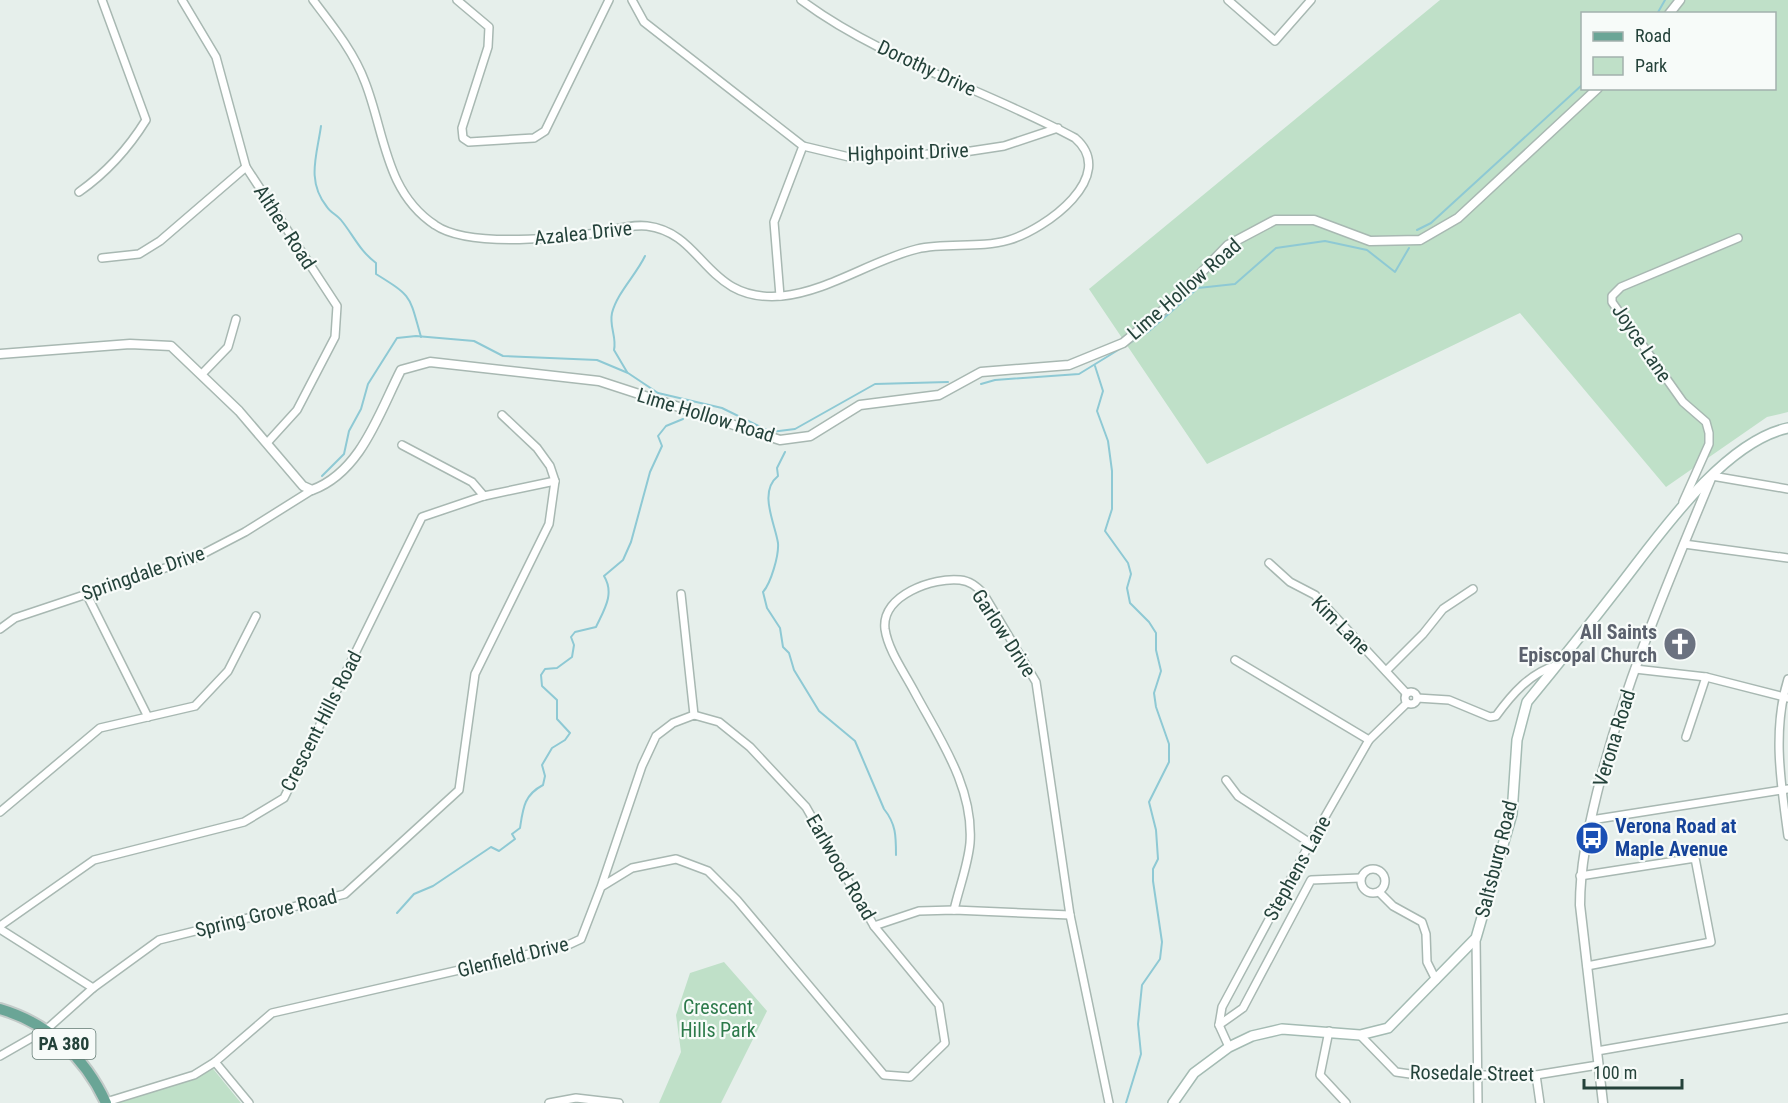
<svg xmlns="http://www.w3.org/2000/svg" width="1788" height="1103" font-family="'Roboto Condensed',sans-serif">
  <style>
    .green { fill: #bfe0c8; fill-rule: evenodd }
    .lines { fill: none; stroke-linecap: round; stroke-linejoin: round }
    .stream { stroke: #8ec9d4; stroke-width: 2 }
    .minor-casing { stroke: #a8b8b2; stroke-width: 10 }
    .tertiary-casing { stroke: #a8b8b2; stroke-width: 11 }
    .secondary-casing { stroke: #a4bbb3; stroke-width: 12 }
    .primary-casing { stroke: #c2cac8; stroke-width: 14 }
    .minor { stroke: #fff; stroke-width: 7 }
    .tertiary { stroke: #fff; stroke-width: 8 }
    .secondary { stroke: #fff; stroke-width: 9 }
    .primary { stroke: #6aa596; stroke-width: 10 }
    .labels { text-anchor: middle; stroke-width: 4.5; stroke-linejoin: round; paint-order: stroke }
    .shield { fill: #f7fbf9; stroke: #637a73; stroke-width: 1.5 }
    .shield-label { font-size: 18px; font-weight: bold; fill: #24423a }
    .street-label { font-size: 20px; fill: #24423a; stroke: #f7fbf9 }
    .worship-label { font-size: 20px; font-weight: bold; fill: #5b616d; stroke: #f7fbf9; text-anchor: end }
    .transit-label { font-size: 20px; font-weight: bold; fill: #164399; stroke: #f7fbf9; text-anchor: start }
    .park-label { font-size: 20px; fill: #2d7a4b; stroke: #f7fbf9 }
  </style>
  <rect width="100%" height="100%" fill="#e6efeb"/>
  <g class="green">
    <path d="M 1440,0 L 1788,0 L 1788,412 L 1767,417 L 1666,487 L 1520,313 L 1207,464 L 1089,289 ZM 1582,14 L 1774,14 L 1774,88 L 1582,88 Z"/>
    <path d="M 724,962 L 767,1011 L 721,1103 L 659,1103 L 681,1052 L 676,1015 L 690,973 Z"/>
    <path d="M 210,1065 L 241,1103 L 106,1103 L 177,1080 Z"/>
  </g>
  <g class="lines">
    <g class="stream">
      <path d="M 1657,14 L 1665,0"/>
      <path d="M 321,126 C 317,155 306,181 327,207 C 330,212 337,215 341,220 C 354,236 359,250 376,263 L 376,274 C 413,297 409,295 421,337"/>
      <path d="M 1417,230 L 1431,223 L 1582,85"/>
      <path d="M 1128,344 L 1148,332 L 1198,288 L 1235,284 L 1276,248 L 1325,241 L 1367,250 L 1395,272 L 1409,248"/>
      <path d="M 1095,366 L 1103,391 L 1097,411 L 1108,441 L 1112,471 L 1112,509 L 1105,531 L 1128,563 L 1131,574 L 1127,588 L 1130,603 L 1149,622 L 1156,633 L 1156,650 L 1161,671 L 1154,693 L 1156,707 L 1169,744 L 1169,762 L 1149,802 L 1156,830 L 1158,859 L 1153,869 L 1153,881 L 1162,942 L 1160,959 L 1142,985 L 1138,1024 L 1141,1054 L 1126,1103"/>
      <path d="M 627,372 L 614,350 C 617,337 609,327 612,313 C 617,293 636,275 645,256"/>
      <path d="M 981,384 L 995,380 L 1079,374 L 1123,347"/>
      <path d="M 785,452 L 777,468 L 778,476 C 758,492 775,523 778,543 C 779,555 771,583 763,592 L 767,608 L 780,628 L 783,647 L 789,653 L 794,670 L 819,711 L 855,741 L 884,809 C 896,824 896,836 896,855"/>
      <path d="M 322,476 L 344,454 L 349,431 L 361,409 L 368,384 L 397,338 L 416,336 L 474,341 L 503,356 L 597,360 L 628,373 L 658,393 L 722,408 L 771,432 L 795,429 L 875,384 L 948,382"/>
      <path d="M 397,913 L 414,894 L 433,886 L 491,847 L 499,851 L 515,839 L 512,834 L 520,828 C 523,808 524,795 543,785 L 545,776 L 542,765 L 552,748 L 565,740 L 570,733 L 557,719 L 557,700 L 542,686 L 541,675 L 545,669 L 557,668 L 572,657 L 574,645 L 571,637 L 575,632 L 596,627 C 604,610 615,594 604,576 L 623,560 L 631,542 L 650,472 L 662,446 L 658,436 L 666,426 L 683,419"/>
    </g>
    <defs>
      <g id="minor">
        <path d="M 182,0 L 216,57 L 246,167 L 337,306 L 335,337 L 297,410 L 267,443"/>
        <path d="M 313,0 C 332,25 354,52 365,82 C 385,133 385,192 435,225 C 468,248 558,238 597,233 C 612,230 632,224 647,226 C 705,233 705,303 782,296 C 829,291 872,260 917,249 C 947,242 979,249 1009,240 C 1046,229 1119,176 1075,138 C 985,89 883,61 801,0"/>
        <path d="M 457,0 L 489,27 L 488,47 L 462,128 L 463,138 L 469,142 L 534,138 L 545,131 L 609,0"/>
        <path d="M 632,0 L 644,22 L 803,146 L 849,157 L 958,153 L 1004,146 L 1058,128"/>
        <path d="M 1228,0 L 1275,41 L 1311,0"/>
        <path d="M 79,192 C 106,173 128,149 146,120 L 102,0"/>
        <path d="M 102,258 L 139,254 L 160,241 L 246,167"/>
        <path d="M 780,296 L 774,222 L 803,146"/>
        <path d="M 202,374 L 228,347 L 236,319"/>
        <path d="M 402,445 L 472,482 L 484,496"/>
        <path d="M 1712,476 L 1788,489"/>
        <path d="M 1683,502 L 1709,444 L 1709,433 L 1706,422 L 1683,402 L 1612,302 L 1612,296 L 1621,287 L 1738,238"/>
        <path d="M 1684,544 L 1788,558"/>
        <path d="M 1269,563 L 1290,582 L 1315,595 L 1406,693"/>
        <path d="M 86,593 L 148,717"/>
        <path d="M 681,594 L 694,715"/>
        <path d="M 0,629 L 15,618 L 195,558 L 245,532 L 312,490"/>
        <path d="M 1235,660 L 1369,740"/>
        <path d="M 1635,669 L 1706,677 L 1788,698"/>
        <path d="M 1386,671 L 1423,634 L 1443,609 L 1473,589"/>
        <path d="M 1788,679 C 1772,730 1781,784 1788,836"/>
        <circle cx="1411" cy="698" r="6"/>
        <path d="M 1417,698 L 1449,700 L 1490,717 L 1496,716 C 1512,694 1530,673 1557,665"/>
        <path d="M 1686,737 L 1706,677"/>
        <path d="M 1226,780 L 1238,796 L 1310,843"/>
        <path d="M 0,812 L 100,728 L 195,706 L 228,671 L 256,616"/>
        <path d="M 1591,820 L 1788,789"/>
        <circle cx="1373" cy="881" r="12"/>
        <path d="M 1580,876 L 1695,858 L 1711,942 L 1587,966"/>
        <path d="M 1379,892 L 1393,906 L 1422,922 L 1426,934 L 1427,962 L 1436,980"/>
        <path d="M 954,910 C 959,888 968,865 970,843 C 974,787 939,738 914,691 C 904,672 888,650 885,629 C 881,595 934,577 960,580 C 970,581 976,586 983,593 L 1036,682 L 1070,915 L 1109,1103"/>
        <path d="M 0,926 L 94,860 L 244,822 L 284,798 L 422,517 L 484,496 L 555,481"/>
        <path d="M 874,926 L 919,911 L 954,910 L 1070,915"/>
        <path d="M 0,929 L 93,988"/>
        <path d="M 1476,938 L 1478,1103"/>
        <path d="M 1219,1025 L 1243,1008 L 1311,880 L 1360,878"/>
        <path d="M 1329,1031 L 1320,1075 L 1346,1103"/>
        <path d="M 1360,1035 L 1396,1072 L 1417,1075 L 1536,1075 L 1598,1065"/>
        <path d="M 1229,1047 L 1219,1025 L 1222,1007 L 1310,843 L 1369,740 L 1407,703"/>
        <path d="M 1597,1051 L 1788,1018"/>
        <path d="M 0,1056 L 47,1029 L 93,988 L 159,940 L 345,894 L 459,790 L 475,674 L 549,524 L 555,481 L 550,466 L 537,448 L 502,415"/>
        <path d="M 215,1062 L 249,1103"/>
        <path d="M 1536,1075 L 1540,1103"/>
        <path d="M 106,1102 L 194,1075 L 215,1062 L 272,1013 L 568,945 L 581,939 L 601,887 L 632,868 L 676,859 L 708,871 L 737,900 L 884,1075 L 910,1077 L 945,1043 L 939,1005 L 874,926 L 806,807 L 750,747 L 719,722 L 694,715 L 673,723 L 656,736 L 642,766 L 601,887"/>
        <path d="M 549,1103 L 576,1098 L 619,1103"/>
      </g>
      <g id="tertiary">
        <path d="M 1669,14 L 1680,0"/>
        <path d="M 0,354 L 130,344 L 171,346 L 239,411 L 303,486 L 312,490 C 361,472 379,413 401,370 L 430,362 L 599,381 L 780,440 L 810,436 L 860,405 L 939,395 L 981,372 L 1069,365 L 1123,343 L 1173,302 L 1228,245 L 1275,220 L 1314,220 L 1370,241 L 1420,240 L 1458,218 L 1598,88"/>
        <path d="M 1603,1103 L 1580,905 C 1580,867 1588,830 1597,793 C 1624,684 1669,580 1712,476"/>
      </g>
      <path id="secondary" d="M 1173,1103 L 1194,1073 L 1229,1047 L 1252,1036 L 1282,1029 L 1360,1035 L 1388,1028 L 1476,938 L 1512,814 L 1517,740 L 1527,702 C 1559,663 1590,624 1621,584 C 1660,534 1723,442 1788,428"/>
      <path id="primary" d="M 0,1009 C 48,1023 85,1057 106,1103"/>
    </defs>
    <use href="#minor" class="minor-casing"/>
    <use href="#tertiary" class="tertiary-casing"/>
    <use href="#secondary" class="secondary-casing"/>
    <use href="#primary" class="primary-casing"/>
    <use href="#minor" class="minor"/>
    <use href="#tertiary" class="tertiary"/>
    <use href="#secondary" class="secondary"/>
    <use href="#primary" class="primary"/>
  </g>
  <defs>
    <symbol id="church-disc" viewBox="-11 -11 22 22"><circle r="9.5" fill="#6b7280" stroke="#f7fbf9"/><path d="M-1.2-6h2.4v3.5h3.3v2.4h-3.3V6h-2.4V-.1h-3.3v-2.4h3.3Z" fill="#fff"/></symbol>
    <symbol id="bus-disc" viewBox="-11 -11 22 22"><circle r="9.5" fill="#1a4fb4" stroke="#f7fbf9"/><path d="M-5-6H5V4H4V6H2V4H-2V6H-4V4H-5ZM-3.5-4V0h7V-4ZM-3.5 1.2v1.5H-2V1.2ZM2 1.2v1.5H3.5V1.2Z" fill="#fff"/></symbol>
  </defs>
  <g fill-rule="evenodd">
    <use href="#church-disc" x="1661" y="625" width="38" height="38"/>
    <use href="#bus-disc" x="1573" y="819" width="38" height="38"/>
  </g>
  <g class="labels">
    <rect class="shield" x="32.5" y="1029" width="63" height="30" rx="4.5"/>
    <g class="shield-label">
      <text x="64" y="1050">PA 380</text>
    </g>
    <g class="street-label">
      <text transform="translate(927 68) rotate(25)" y="7">Dorothy Drive</text>
      <text transform="translate(908 152) rotate(-2)" y="7">Highpoint Drive</text>
      <text transform="translate(285 227) rotate(57)" y="7">Althea Road</text>
      <text transform="translate(583 233) rotate(-6)" y="7">Azalea Drive</text>
      <text transform="translate(1184 289) rotate(-41)" y="7">Lime Hollow Road</text>
      <text transform="translate(1642 343) rotate(56)" y="7">Joyce Lane</text>
      <text transform="translate(706 415) rotate(17)" y="7">Lime Hollow Road</text>
      <text transform="translate(143 573) rotate(-19)" y="7">Springdale Drive</text>
      <text transform="translate(1341 625) rotate(45)" y="7">Kim Lane</text>
      <text transform="translate(1004 633) rotate(57)" y="7">Garlow Drive</text>
      <text transform="translate(321 721) rotate(-63)" y="7">Crescent Hills Road</text>
      <text transform="translate(1614 738) rotate(-73)" y="7">Verona Road</text>
      <text transform="translate(1496 859) rotate(-76)" y="7">Saltsburg Road</text>
      <text transform="translate(841 867) rotate(60)" y="7">Earlwood Road</text>
      <text transform="translate(1297 868) rotate(-61)" y="7">Stephens Lane</text>
      <text transform="translate(266 913) rotate(-14)" y="7">Spring Grove Road</text>
      <text transform="translate(513 957) rotate(-14)" y="7">Glenfield Drive</text>
      <text transform="translate(1472 1073) rotate(1)" y="7">Rosedale Street</text>
    </g>
    <g class="worship-label">
      <text x="1657" y="639">All Saints<tspan x="1657" dy="23">Episcopal Church</tspan></text>
    </g>
    <g class="transit-label">
      <text x="1615" y="833">Verona Road at<tspan x="1615" dy="23">Maple Avenue</tspan></text>
    </g>
    <g class="park-label">
      <text x="718" y="1014">Crescent<tspan x="718" dy="23">Hills Park</tspan></text>
    </g>
  </g>
  <rect x="1581" y="12" width="195" height="78" fill="#f7fbf9" stroke="#a3b1ad" stroke-width="1.5"/>
  <rect x="1593" y="32" width="30" height="9" fill="#6aa596" stroke="#a3b1ad" stroke-width="1.5"/>
  <text x="1635" y="42" font-size="18" fill="#24423a">Road</text>
  <rect x="1593" y="57" width="30" height="18" fill="#bfe0c8" stroke="#a3b1ad" stroke-width="1.5"/>
  <text x="1635" y="72" font-size="18" fill="#24423a">Park</text>
  <path d="M1584 1079v9h98v-9" fill="none" stroke="#24423a" stroke-width="3"/>
  <text x="1593" y="1079" font-size="18" fill="#24423a" stroke="#f7fbf9" stroke-width="4.5" paint-order="stroke">100 m</text>
</svg>
